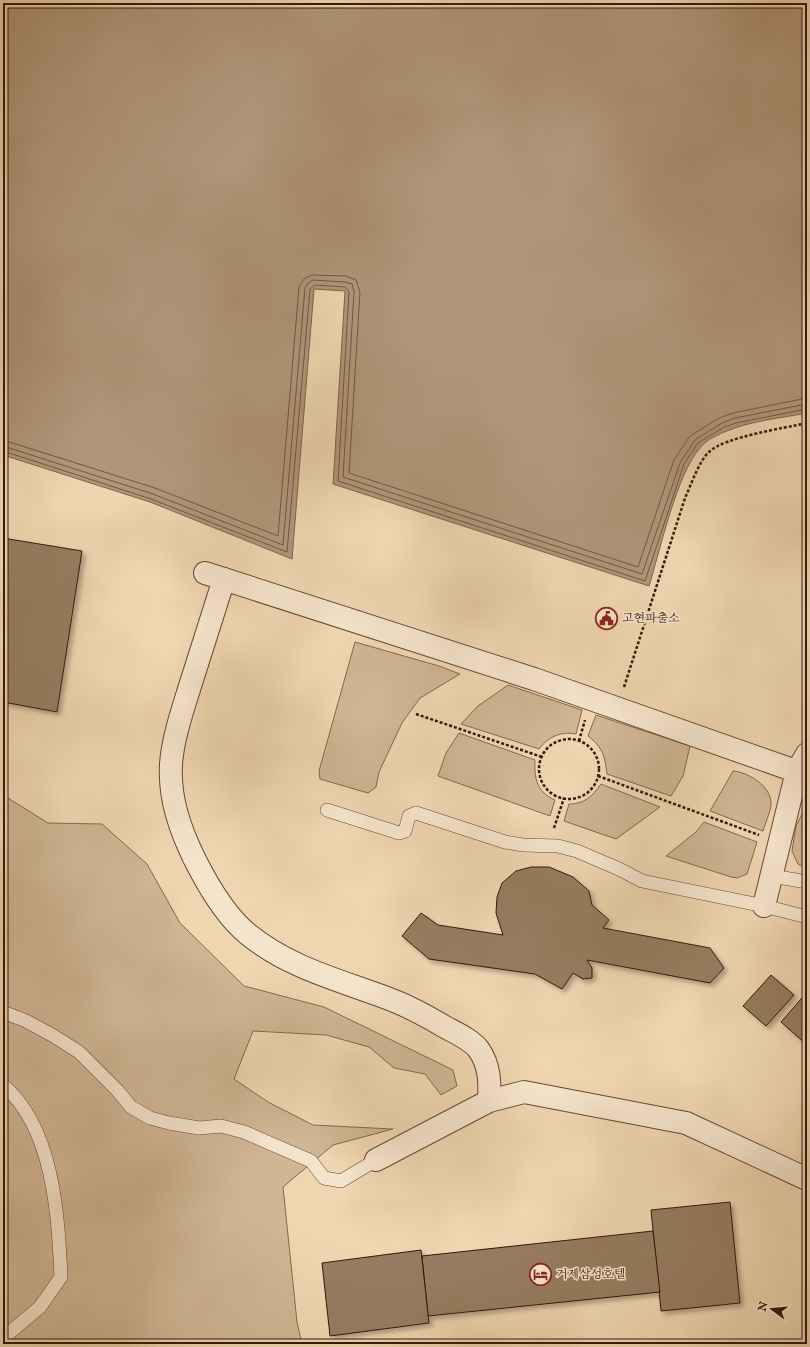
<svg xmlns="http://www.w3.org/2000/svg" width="810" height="1347" font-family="'IM FELL English','Noto Serif KR',serif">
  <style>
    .green { fill: #d0b695; stroke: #836750 }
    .water { fill: #b09579; stroke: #7f634d }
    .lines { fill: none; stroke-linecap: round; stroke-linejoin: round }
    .shore { stroke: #735642; stroke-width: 1 }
    .building { fill: #967b61; stroke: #36180b; filter: url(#shadow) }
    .service-casing { stroke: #644834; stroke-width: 14 }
    .minor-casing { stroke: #644834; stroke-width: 24 }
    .path { stroke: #36180b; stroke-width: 2.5; stroke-dasharray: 3 2; stroke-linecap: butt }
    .service { stroke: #f5e4cc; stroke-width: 13 }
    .minor { stroke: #f5e4cc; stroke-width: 22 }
    .labels { text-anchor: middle; stroke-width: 3; stroke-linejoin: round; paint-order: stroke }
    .poi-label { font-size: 12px; fill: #36180b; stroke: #f5e4cc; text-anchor: start }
  </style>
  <defs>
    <filter id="shadow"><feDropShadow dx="3.5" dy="3.5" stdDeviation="2" flood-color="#0004"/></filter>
  </defs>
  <rect width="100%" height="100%" fill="#efd6b1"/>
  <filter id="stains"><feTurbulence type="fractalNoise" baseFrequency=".005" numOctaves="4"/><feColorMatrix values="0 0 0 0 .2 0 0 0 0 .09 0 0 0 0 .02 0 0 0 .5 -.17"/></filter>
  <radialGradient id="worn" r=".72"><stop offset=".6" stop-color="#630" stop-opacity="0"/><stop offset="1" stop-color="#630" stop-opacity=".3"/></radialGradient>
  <g class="green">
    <path d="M 355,642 L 439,666 L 460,674 L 420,698 L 402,723 L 379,772 L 376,787 L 368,793 L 320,779 L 319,771 Z"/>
    <path d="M 508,685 L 582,710 L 576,734 C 561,731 548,737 539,749 L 461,724 L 478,706 Z"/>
    <path d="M 596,715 L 690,746 L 683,776 L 671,796 L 607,774 C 605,757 603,747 588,736 Z"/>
    <path d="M 459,733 L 535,760 C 534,779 537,792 555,800 L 550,816 L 438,776 L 446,753 Z"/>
    <path d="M 733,771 C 748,772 771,786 771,803 C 771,812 765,823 763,831 L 710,811 Z"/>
    <path d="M 601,784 L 660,807 L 616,839 L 564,821 L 569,804 C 584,804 592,797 601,784 Z"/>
    <path d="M 3,795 L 48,823 L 102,824 L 147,864 L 180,923 L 244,986 L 324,1007 L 453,1070 L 457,1086 L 441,1095 L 425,1074 L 394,1068 L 369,1047 L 326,1035 L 253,1031 L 234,1079 L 268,1102 L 313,1125 L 393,1129 L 333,1145 L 283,1187 L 297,1322 L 302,1344 L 3,1344 Z"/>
    <path d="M 807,804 L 807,868 L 798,864 L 792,851 L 796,826 Z"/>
    <path d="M 704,822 L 757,842 L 747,874 L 737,878 L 731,877 L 666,856 L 696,832 Z"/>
  </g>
  <path class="water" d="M 3,3 L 807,3 L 807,413 C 782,418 750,421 727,431 C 719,434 706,440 701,447 C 677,472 660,551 649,586 L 333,484 L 345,291 L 314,289 L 292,559 L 150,502 L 3,455 Z"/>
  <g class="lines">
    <g class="shore">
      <path d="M 3,440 L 155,488 L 278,536 L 299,287 L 304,279 L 312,275 L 346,276 L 356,280 L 360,292 L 349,473 L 638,567 L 674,460 L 690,436 L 719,418 L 733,413 L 807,398"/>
      <path d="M 3,446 L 153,494 L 283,545 L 305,288 L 308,283 L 313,280 L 345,282 L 352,284 L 354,292 L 343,477 L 642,574 L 680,463 L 695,440 L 722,423 L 735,418 L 807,404"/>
      <path d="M 3,451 L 151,499 L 287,552 L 310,289 L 315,285 L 345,287 L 349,292 L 338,481 L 645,581 L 684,464 L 698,443 L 724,427 L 736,423 L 807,409"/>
    </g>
  </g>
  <g class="building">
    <path d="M 3,538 L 82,551 L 57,712 L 3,702 Z"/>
    <path d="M 531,867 L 549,867 L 573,877 L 589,891 L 592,905 L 609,920 L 603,928 L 710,948 L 724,968 L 710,983 L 587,960 L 592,968 L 592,978 L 583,979 L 573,973 L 562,989 L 535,974 L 429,959 L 402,936 L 421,913 L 438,925 L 503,935 L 496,913 L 497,897 L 502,883 L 516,871 Z"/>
    <path d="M 771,975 L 794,995 L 766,1026 L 743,1006 Z"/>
    <path d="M 807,992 L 807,1045 L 781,1022 Z"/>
    <path d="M 730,1202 L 740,1303 L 661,1311 L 651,1210 Z"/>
    <path d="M 653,1231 L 660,1292 L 428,1316 L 422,1256 Z"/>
    <path d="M 421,1250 L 429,1323 L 330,1336 L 322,1263 Z"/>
  </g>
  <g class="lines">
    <defs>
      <g id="service">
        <path d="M 327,810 L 399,833 L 405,831 L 409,816 L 416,813 L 505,842 L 523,845 L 558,846 L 577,851 L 619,869 L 642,881 L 764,906 L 807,917"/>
        <path d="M 772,876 L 807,882"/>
        <path d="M 3,1012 L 26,1021 L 52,1035 L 79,1052 L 117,1090 L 131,1107 L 150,1118 L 169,1123 L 199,1128 L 221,1126 L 244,1132 L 311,1161 L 324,1178 L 341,1181 L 376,1160"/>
        <path d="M 3,1085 C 54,1128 58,1216 61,1277 L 40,1307 L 3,1338"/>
      </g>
      <g id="minor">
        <path d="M 205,573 L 534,679 L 807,775"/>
        <path d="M 224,579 C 213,614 202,648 191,683 C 183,709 173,737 171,764 C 169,798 180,829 194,858 C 207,884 226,917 249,935 C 291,969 343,981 392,1000 C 410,1007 428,1017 445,1027 C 456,1033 472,1040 479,1050 C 490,1066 490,1083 489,1101"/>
        <path d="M 764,906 L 797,771 L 807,754"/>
        <path d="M 376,1160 L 489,1101 L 524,1092 L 686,1123 L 807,1179"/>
      </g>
    </defs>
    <use href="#service" class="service-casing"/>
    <use href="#minor" class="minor-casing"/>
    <g class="path">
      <path d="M 624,687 L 685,498 C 691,485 699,461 709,452 C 724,437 785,428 807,423"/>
      <path d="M 416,714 L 542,757"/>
      <circle cx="569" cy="769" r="30"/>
      <path d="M 579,741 L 585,720"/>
      <path d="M 598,776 L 759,835"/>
      <path d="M 554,828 L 564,798"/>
    </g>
    <use href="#service" class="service"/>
    <use href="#minor" class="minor"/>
  </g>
  <defs>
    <symbol id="civic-ring" viewBox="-11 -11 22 22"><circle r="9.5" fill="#f5e4cc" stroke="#8f2418" stroke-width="1.5"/><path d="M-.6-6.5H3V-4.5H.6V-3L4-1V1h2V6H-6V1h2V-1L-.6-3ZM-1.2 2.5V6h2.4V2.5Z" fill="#8f2418"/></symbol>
    <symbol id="hotel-ring" viewBox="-11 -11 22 22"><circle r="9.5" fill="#f5e4cc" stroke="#8f2418" stroke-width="1.5"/><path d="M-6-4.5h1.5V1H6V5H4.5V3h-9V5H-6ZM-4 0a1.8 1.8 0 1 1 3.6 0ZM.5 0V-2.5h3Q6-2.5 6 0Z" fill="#8f2418"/></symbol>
  </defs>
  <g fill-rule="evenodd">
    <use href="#civic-ring" x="594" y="606" width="25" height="25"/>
    <use href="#hotel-ring" x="528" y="1262" width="25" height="25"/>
  </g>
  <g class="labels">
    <g class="poi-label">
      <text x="622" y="622">고현파출소</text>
      <text x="556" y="1278">거제삼성호텔</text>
    </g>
  </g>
  <rect width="810" height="1347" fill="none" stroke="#efd6b1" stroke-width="16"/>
  <rect x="4" y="4" width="802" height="1339" fill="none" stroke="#36180b" stroke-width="2"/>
  <rect x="8" y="8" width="794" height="1331" fill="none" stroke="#36180b"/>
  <g transform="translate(772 1309) rotate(286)" stroke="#f5e4cc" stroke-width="3" paint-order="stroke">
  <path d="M0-3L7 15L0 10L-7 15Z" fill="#36180b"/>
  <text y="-6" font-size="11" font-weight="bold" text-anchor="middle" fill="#36180b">N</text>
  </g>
  <rect width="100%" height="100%" filter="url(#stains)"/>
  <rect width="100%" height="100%" fill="url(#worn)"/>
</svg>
